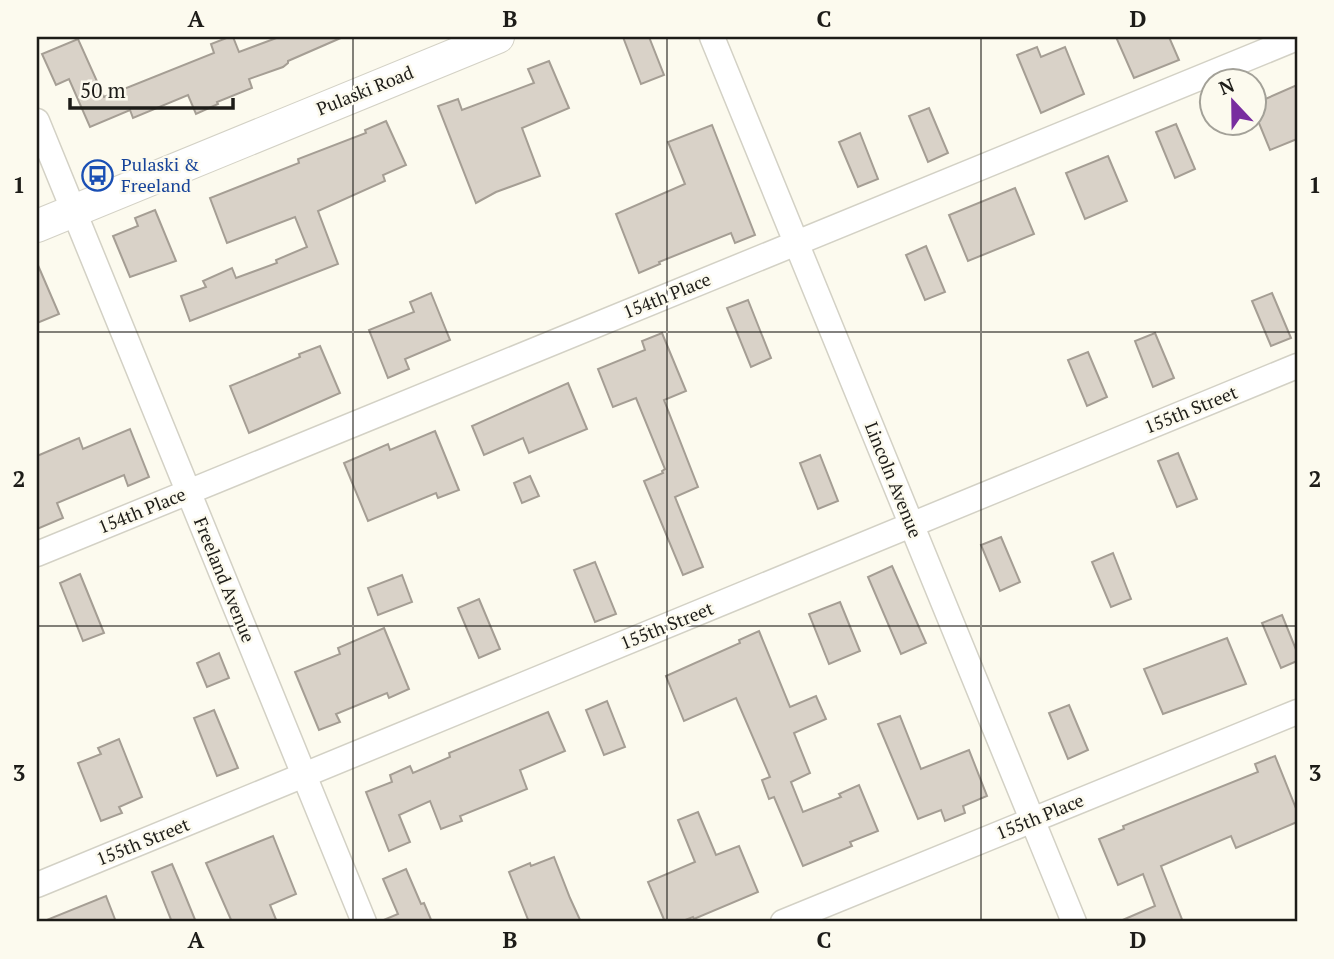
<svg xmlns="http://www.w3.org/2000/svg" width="1334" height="959" font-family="'PT Serif',serif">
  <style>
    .building { fill: #d9d2c8; stroke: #a59e94; stroke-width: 2 }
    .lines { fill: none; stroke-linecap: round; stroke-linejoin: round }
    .minor-casing { stroke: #d3d1c5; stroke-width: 27 }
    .tertiary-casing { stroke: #d3d1c5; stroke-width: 34 }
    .minor { stroke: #fff; stroke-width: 24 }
    .tertiary { stroke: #fff; stroke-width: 32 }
    .grid { fill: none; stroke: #1d1c18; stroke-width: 2; stroke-opacity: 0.55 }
    .labels { text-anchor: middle; stroke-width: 5; stroke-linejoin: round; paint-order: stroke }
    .street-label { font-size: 18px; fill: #1d1c18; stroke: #fcfaee }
    .transit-label { font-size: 18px; fill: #164399; stroke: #fcfaee; text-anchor: start }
    .neatline { fill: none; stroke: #1d1c18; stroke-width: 2.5 }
    .grid-label { font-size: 23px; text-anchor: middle; font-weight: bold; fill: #1d1c18 }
  </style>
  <rect width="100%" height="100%" fill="#fcfaee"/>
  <g class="building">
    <path d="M 229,37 L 233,37 L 239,52 L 279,37 L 343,37 L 288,61 L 288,63 L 283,67 L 249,79 L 252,88 L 217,102 L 218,104 L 196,114 L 188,95 L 133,118 L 130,110 L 90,127 L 69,79 L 56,85 L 42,54 L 78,39 L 104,97 L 214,53 L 211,44 Z"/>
    <path d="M 623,37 L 649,37 L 664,75 L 641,84 Z"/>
    <path d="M 1116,37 L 1169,37 L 1179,60 L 1134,78 Z"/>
    <path d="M 1037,47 L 1041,57 L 1065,47 L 1084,94 L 1041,113 L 1017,55 Z"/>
    <path d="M 549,61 L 569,108 L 522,128 L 540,176 L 496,192 L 476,203 L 438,106 L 458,99 L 462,110 L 534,83 L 528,69 Z"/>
    <path d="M 1297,85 L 1297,139 L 1270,150 L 1254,111 L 1254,104 Z"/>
    <path d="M 929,108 L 948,153 L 928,162 L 909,116 Z"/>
    <path d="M 386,121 L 406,165 L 383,175 L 385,181 L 318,211 L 338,264 L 190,321 L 181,296 L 206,287 L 203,281 L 232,268 L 236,278 L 277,263 L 276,260 L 307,247 L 295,217 L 227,243 L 210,198 L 299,163 L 298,159 L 366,133 L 365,130 Z"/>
    <path d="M 1176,124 L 1195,169 L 1175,178 L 1156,132 Z"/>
    <path d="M 712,125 L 755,235 L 735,243 L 731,233 L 659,262 L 660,264 L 639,273 L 616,214 L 685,184 L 668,142 Z"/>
    <path d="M 860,133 L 878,179 L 858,187 L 839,142 Z"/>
    <path d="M 1108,156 L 1127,201 L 1085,219 L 1066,173 Z"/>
    <path d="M 1015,188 L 1034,234 L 968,261 L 949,215 Z"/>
    <path d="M 155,210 L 176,261 L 130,277 L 113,236 L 138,226 L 135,218 Z"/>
    <path d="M 926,246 L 945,292 L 925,300 L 906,255 Z"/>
    <path d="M 37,263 L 59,314 L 37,323 Z"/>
    <path d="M 431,293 L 450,340 L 405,359 L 409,369 L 388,378 L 369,330 L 414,312 L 410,302 Z"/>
    <path d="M 1272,293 L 1291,338 L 1271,346 L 1252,301 Z"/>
    <path d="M 748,300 L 771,358 L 751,367 L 727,308 Z"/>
    <path d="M 662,333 L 686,391 L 664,400 L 698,487 L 675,497 L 703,567 L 683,575 L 644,481 L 663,473 L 662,471 L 665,469 L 636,398 L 613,407 L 598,369 L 645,350 L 642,341 Z"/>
    <path d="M 1155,333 L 1174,378 L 1153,387 L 1135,341 Z"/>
    <path d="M 320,346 L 340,393 L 249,433 L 230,386 L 300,357 L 299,354 Z"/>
    <path d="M 1088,352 L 1107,397 L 1087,406 L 1068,360 Z"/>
    <path d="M 568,383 L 587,429 L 529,453 L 523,438 L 484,455 L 472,426 Z"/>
    <path d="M 130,429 L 149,477 L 128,486 L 124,475 L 57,503 L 63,518 L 37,529 L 37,456 L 79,438 L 83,449 Z"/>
    <path d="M 435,431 L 459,490 L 438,498 L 436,493 L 368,521 L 344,463 L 388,444 L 390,450 Z"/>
    <path d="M 1178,453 L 1197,499 L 1177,507 L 1158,461 Z"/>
    <path d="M 820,455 L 838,501 L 818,509 L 800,463 Z"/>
    <path d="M 530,476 L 539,496 L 522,503 L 514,483 Z"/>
    <path d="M 1001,537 L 1020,582 L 1000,591 L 981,545 Z"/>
    <path d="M 1113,553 L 1131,599 L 1111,607 L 1092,562 Z"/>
    <path d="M 595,562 L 616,614 L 595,622 L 574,570 Z"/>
    <path d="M 892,566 L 926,643 L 901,654 L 868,577 Z"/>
    <path d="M 80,574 L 104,633 L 83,641 L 60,583 Z"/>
    <path d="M 402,575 L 412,602 L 378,615 L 368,588 Z"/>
    <path d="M 479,599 L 500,649 L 479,658 L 458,608 Z"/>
    <path d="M 840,602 L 860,651 L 829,664 L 809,614 Z"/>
    <path d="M 1282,615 L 1297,652 L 1297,661 L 1281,668 L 1262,623 Z"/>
    <path d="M 384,628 L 409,689 L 389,698 L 387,693 L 336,714 L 340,722 L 319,730 L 295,672 L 340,654 L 338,648 Z"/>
    <path d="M 759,631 L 790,707 L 816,696 L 826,719 L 794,733 L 810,773 L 791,782 L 803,812 L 841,797 L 839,794 L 859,785 L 878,831 L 850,842 L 852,846 L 803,866 L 774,797 L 769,799 L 762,780 L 770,777 L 736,698 L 684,721 L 666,676 L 740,643 L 739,640 Z"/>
    <path d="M 1227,638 L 1246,684 L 1163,714 L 1144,669 Z"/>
    <path d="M 219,653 L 229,678 L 207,687 L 197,663 Z"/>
    <path d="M 607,701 L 625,747 L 604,755 L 586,710 Z"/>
    <path d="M 1069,705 L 1088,750 L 1068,759 L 1049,713 Z"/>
    <path d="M 214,710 L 238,768 L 217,776 L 194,718 Z"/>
    <path d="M 548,712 L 565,751 L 520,770 L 527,789 L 460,816 L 462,821 L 441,829 L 430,801 L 399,815 L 410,842 L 389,851 L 366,792 L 392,782 L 390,775 L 410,766 L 413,773 L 450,757 L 449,753 Z"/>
    <path d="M 900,716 L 921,769 L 969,750 L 987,796 L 963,806 L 965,813 L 945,821 L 941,810 L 918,819 L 878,724 Z"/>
    <path d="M 119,739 L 142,797 L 119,807 L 122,813 L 101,821 L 78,763 L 101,754 L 98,748 Z"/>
    <path d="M 1275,756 L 1297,811 L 1297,822 L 1236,848 L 1231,836 L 1161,866 L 1183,922 L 1118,922 L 1155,906 L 1143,874 L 1118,885 L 1099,839 L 1124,829 L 1123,826 L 1258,772 L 1255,764 Z"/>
    <path d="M 698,812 L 716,855 L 739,846 L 758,892 L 694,919 L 693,917 L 680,922 L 665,922 L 648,882 L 695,862 L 678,820 Z"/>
    <path d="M 273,836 L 296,894 L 270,905 L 277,922 L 232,922 L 206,863 Z"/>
    <path d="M 554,857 L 570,898 L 581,922 L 529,922 L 509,872 L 530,863 L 531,866 Z"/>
    <path d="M 172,864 L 180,883 L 196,922 L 172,922 L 152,872 Z"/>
    <path d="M 406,869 L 421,904 L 424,903 L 432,922 L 379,922 L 398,914 L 383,879 Z"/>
    <path d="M 106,896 L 116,922 L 45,922 L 44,921 Z"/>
  </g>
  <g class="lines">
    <defs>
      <g id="minor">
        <path d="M 712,37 L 1074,922"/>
        <path d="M 37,121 L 364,922"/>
        <path d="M 37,554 L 1297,38"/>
        <path d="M 37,885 L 1297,366"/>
        <path d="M 783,922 L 1297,712"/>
      </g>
      <path id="tertiary" d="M 37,226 L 498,37"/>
    </defs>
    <use href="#minor" class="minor-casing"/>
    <use href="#tertiary" class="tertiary-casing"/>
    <use href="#minor" class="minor"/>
    <use href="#tertiary" class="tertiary"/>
  </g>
  <path class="grid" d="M 353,37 L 353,922M 667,37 L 667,922M 981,37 L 981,922M 37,332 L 1297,332M 37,626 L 1297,626"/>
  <defs>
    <symbol id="bus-ring" viewBox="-11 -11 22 22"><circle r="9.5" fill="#fcfaee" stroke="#1a4fb4" stroke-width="1.5"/><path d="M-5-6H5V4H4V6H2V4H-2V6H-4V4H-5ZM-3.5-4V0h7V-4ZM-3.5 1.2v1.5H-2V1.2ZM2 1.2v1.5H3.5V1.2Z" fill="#1a4fb4"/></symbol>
  </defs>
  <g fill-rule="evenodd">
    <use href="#bus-ring" x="80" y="158" width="35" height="35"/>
  </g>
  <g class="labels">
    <g class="street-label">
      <text transform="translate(365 91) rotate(-22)" y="6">Pulaski Road</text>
      <text transform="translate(667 296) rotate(-22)" y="6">154th Place</text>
      <text transform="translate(1191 410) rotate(-22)" y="6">155th Street</text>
      <text transform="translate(893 480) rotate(68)" y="6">Lincoln Avenue</text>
      <text transform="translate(142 511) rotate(-22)" y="6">154th Place</text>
      <text transform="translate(224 580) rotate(68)" y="6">Freeland Avenue</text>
      <text transform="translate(667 626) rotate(-22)" y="6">155th Street</text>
      <text transform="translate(1040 817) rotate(-22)" y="6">155th Place</text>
      <text transform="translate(143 842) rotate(-22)" y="6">155th Street</text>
    </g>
    <g class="transit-label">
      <text x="121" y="171">Pulaski &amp;<tspan x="121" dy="21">Freeland</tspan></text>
    </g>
  </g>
  <rect width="1334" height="959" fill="none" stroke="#fcfaee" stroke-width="77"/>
  <g transform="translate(1233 102) rotate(338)"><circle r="33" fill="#fcfaee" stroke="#a3a198" stroke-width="2"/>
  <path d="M0-5L12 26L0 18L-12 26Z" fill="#782d9f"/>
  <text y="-10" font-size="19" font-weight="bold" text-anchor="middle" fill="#1d1c18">N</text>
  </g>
  <path d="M70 98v10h163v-10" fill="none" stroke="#1d1c18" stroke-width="3.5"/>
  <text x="80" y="98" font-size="21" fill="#1d1c18" stroke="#fcfaee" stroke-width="5" paint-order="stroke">50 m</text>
  <rect x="38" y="38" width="1258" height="882" class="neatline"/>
  <g class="grid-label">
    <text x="196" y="27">A</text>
    <text x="510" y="27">B</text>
    <text x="824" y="27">C</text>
    <text x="1138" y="27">D</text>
    <text x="19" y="193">1</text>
    <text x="1315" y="193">1</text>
    <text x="19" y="487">2</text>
    <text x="1315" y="487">2</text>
    <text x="19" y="781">3</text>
    <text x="1315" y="781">3</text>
    <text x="196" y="948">A</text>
    <text x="510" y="948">B</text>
    <text x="824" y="948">C</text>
    <text x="1138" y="948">D</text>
  </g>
</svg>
